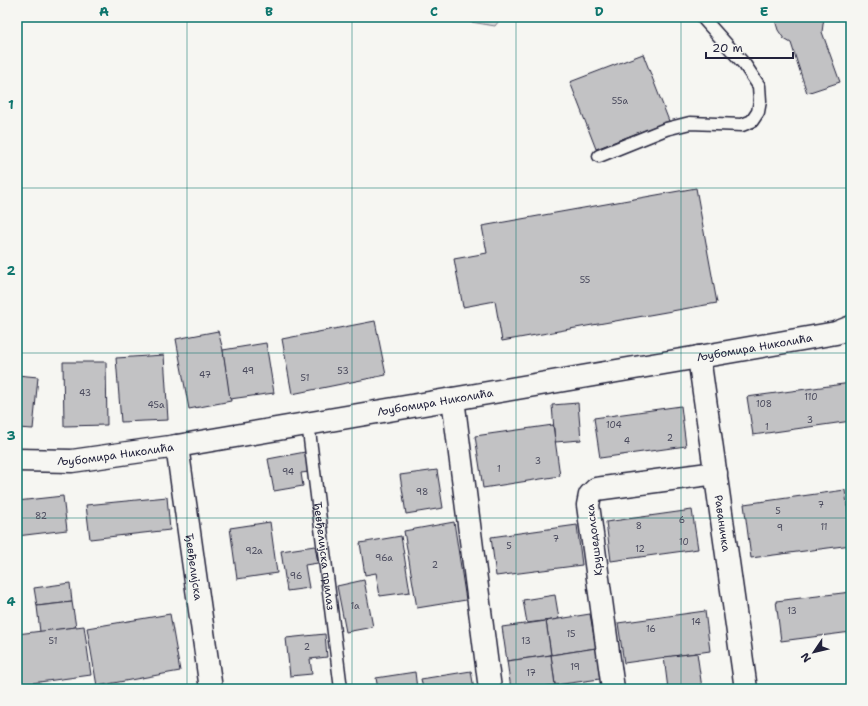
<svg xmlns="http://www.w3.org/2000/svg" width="868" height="706" font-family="'Shantell Sans',sans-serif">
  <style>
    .green { fill: #d7d7d7; stroke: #7c7c89 }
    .building { fill: #c2c2c4; stroke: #22223b }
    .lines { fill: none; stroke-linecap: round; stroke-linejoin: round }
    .lane-casing { stroke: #22223b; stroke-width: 15 }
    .street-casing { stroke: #22223b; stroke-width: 25 }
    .lane { stroke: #f6f6f2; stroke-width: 12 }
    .street { stroke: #f6f6f2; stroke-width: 22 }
    .grid { fill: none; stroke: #0f766e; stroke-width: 1; stroke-opacity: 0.55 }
    .labels { text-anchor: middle; stroke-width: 4; stroke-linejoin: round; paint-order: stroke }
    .number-label { font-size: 9px; fill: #4a4a5d }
    .street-label { font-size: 11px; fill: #22223b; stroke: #f6f6f2 }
    .neatline { fill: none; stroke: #0f766e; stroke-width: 1.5 }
    .grid-label { font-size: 13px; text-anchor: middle; font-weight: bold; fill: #0f766e }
  </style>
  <rect width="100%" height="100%" fill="#f6f6f2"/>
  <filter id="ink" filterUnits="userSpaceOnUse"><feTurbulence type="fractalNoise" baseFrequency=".025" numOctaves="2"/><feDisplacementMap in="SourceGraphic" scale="8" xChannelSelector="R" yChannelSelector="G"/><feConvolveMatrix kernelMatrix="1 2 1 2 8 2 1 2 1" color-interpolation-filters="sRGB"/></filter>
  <g filter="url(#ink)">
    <path class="green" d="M 441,17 L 502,17 L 495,26 Z"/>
    <g class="building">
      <path d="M 776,17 L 824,17 L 822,32 L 840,82 L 807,93 L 791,43 L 784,39 L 778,30 L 775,20 Z"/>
      <path d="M 643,54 L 669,121 L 596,149 L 570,82 Z"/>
      <path d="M 696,188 L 717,303 L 502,341 L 495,301 L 463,307 L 454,259 L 487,253 L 482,226 Z"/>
      <path d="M 375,321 L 386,375 L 292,394 L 282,339 Z"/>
      <path d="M 218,331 L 223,350 L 231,401 L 189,409 L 176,339 Z"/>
      <path d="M 266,343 L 274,393 L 230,399 L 223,350 Z"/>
      <path d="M 164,355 L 168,420 L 121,422 L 116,358 Z"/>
      <path d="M 63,362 L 106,362 L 107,425 L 64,426 Z"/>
      <path d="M 17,375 L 38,377 L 33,429 L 17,428 Z"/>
      <path d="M 851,383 L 851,421 L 753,435 L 747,397 Z"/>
      <path d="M 578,403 L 581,440 L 555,442 L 552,405 Z"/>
      <path d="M 681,406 L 686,446 L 600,458 L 594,418 Z"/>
      <path d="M 553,425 L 560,476 L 483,488 L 475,436 Z"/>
      <path d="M 305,452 L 309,472 L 301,473 L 303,486 L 274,491 L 268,459 Z"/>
      <path d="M 437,470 L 443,508 L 406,514 L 400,475 Z"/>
      <path d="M 845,490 L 851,532 L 851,545 L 751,558 L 744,504 Z"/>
      <path d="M 63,496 L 67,530 L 17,536 L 17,501 Z"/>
      <path d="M 167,497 L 170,530 L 90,539 L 86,505 Z"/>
      <path d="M 851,504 L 851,526 L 847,505 Z"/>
      <path d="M 692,510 L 698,549 L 611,561 L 606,522 Z"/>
      <path d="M 270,522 L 277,573 L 237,579 L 230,528 Z"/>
      <path d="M 454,522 L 466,600 L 417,608 L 404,531 Z"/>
      <path d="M 577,525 L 582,565 L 496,576 L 491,537 Z"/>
      <path d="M 401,536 L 410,592 L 380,596 L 376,573 L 365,575 L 360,543 Z"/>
      <path d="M 315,546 L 318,563 L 305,565 L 309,588 L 287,591 L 281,551 Z"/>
      <path d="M 364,580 L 373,627 L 346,632 L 337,586 Z"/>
      <path d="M 70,583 L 72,602 L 37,606 L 34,588 Z"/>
      <path d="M 851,592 L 851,632 L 781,641 L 776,601 Z"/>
      <path d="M 555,595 L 559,619 L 527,623 L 523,600 Z"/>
      <path d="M 72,602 L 76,627 L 40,632 L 37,606 Z"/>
      <path d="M 705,611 L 710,651 L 624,663 L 618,623 Z"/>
      <path d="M 170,614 L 180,671 L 97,686 L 87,628 Z"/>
      <path d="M 590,614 L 596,648 L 551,655 L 546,621 Z"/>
      <path d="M 546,621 L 551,655 L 507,661 L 502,627 Z"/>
      <path d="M 84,626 L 91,675 L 17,685 L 17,634 Z"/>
      <path d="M 325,634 L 327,657 L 310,659 L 312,674 L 290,676 L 286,638 Z"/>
      <path d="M 596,648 L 600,679 L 555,685 L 551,655 Z"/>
      <path d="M 697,653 L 702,688 L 668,689 L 664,657 Z"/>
      <path d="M 551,655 L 555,685 L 530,689 L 511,689 L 507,661 Z"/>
      <path d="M 471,671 L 474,689 L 423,689 L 421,679 Z"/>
      <path d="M 415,672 L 417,689 L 378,689 L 376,678 Z"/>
      <path d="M 568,684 L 569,689 L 542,689 L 542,687 Z"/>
    </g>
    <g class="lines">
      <defs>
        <g id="lane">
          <path d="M 599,156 L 666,129 L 690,123 L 742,125 L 752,121 L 758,112 L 760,101 L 759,86 L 745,65 L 702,17"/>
          <path id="s1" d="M 308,423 L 341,689"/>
        </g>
        <g id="street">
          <path id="s2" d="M 699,357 L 746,689"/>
          <path d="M 453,399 L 490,689"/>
          <path id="s3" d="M 177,446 L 211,689"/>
          <path id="s4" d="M 17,460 L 72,461 L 177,446 L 699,357 L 836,333 L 851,327"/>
          <path d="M 613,689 L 588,505 L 590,495 L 596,489 L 716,473"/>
        </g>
      </defs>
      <use href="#lane" class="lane-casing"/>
      <use href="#street" class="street-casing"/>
      <use href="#lane" class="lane"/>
      <use href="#street" class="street"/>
    </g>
  </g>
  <path class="grid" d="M 187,17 L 187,689M 352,17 L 352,689M 516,17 L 516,689M 681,17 L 681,689M 17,188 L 851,188M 17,353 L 851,353M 17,518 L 851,518"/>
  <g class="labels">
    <g class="number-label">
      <text x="620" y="104">55a</text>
      <text x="585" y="283">55</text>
      <text x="248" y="374">49</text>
      <text x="343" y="374">53</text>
      <text x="205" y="378">47</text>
      <text x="305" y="381">51</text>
      <text x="85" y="396">43</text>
      <text x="811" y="400">110</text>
      <text x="764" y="407">108</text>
      <text x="156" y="408">45a</text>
      <text x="810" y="423">3</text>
      <text x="614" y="428">104</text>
      <text x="767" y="430">1</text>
      <text x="670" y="441">2</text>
      <text x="627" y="444">4</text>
      <text x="538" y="464">3</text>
      <text x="499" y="472">1</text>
      <text x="288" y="475">94</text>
      <text x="422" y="495">98</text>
      <text x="821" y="508">7</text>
      <text x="778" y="514">5</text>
      <text x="41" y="519">82</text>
      <text x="682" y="523">6</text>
      <text x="639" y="529">8</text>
      <text x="824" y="530">11</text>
      <text x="780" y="531">9</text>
      <text x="556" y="542">7</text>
      <text x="684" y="545">10</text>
      <text x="509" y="549">5</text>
      <text x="640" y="552">12</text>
      <text x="254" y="554">92a</text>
      <text x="384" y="561">96a</text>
      <text x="435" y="568">2</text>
      <text x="296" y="579">96</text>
      <text x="355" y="609">1a</text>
      <text x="792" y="614">13</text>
      <text x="696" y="625">14</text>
      <text x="651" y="632">16</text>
      <text x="571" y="637">15</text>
      <text x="53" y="644">51</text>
      <text x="526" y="644">13</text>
      <text x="307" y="650">2</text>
      <text x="575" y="670">19</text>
      <text x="531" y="676">17</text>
    </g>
    <g class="street-label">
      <text dy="4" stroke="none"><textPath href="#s4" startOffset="747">Љубомира Николића</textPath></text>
      <text dy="4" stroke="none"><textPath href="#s4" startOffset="423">Љубомира Николића</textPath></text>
      <text dy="4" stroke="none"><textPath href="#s4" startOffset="99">Љубомира Николића</textPath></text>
      <text dy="4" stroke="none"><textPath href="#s2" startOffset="168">Раваничка</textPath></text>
      <text transform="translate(594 540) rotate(-97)" y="4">Крушедолска</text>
      <text dy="4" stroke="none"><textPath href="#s1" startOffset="134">Ђевђелијска прилаз</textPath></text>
      <text dy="4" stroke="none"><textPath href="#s3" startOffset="122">Ђевђелијска</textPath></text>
    </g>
  </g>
  <rect width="868" height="706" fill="none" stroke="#f6f6f2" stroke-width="44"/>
  <g transform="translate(814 652) rotate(235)" stroke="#f6f6f2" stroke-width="3" paint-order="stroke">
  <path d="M0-3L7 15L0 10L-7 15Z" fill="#22223b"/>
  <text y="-6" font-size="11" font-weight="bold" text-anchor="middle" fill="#22223b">N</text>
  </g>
  <path d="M706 52v6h87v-6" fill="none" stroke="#22223b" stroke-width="2"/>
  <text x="712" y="52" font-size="12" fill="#22223b" stroke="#f6f6f2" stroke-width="3" paint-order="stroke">20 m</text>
  <rect x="22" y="22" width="824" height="662" class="neatline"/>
  <g class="grid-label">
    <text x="104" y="16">A</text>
    <text x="269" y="16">B</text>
    <text x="434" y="16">C</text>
    <text x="599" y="16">D</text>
    <text x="764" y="16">E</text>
    <text x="11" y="109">1</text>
    <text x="11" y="275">2</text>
    <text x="11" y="440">3</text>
    <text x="11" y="606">4</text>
  </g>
</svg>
